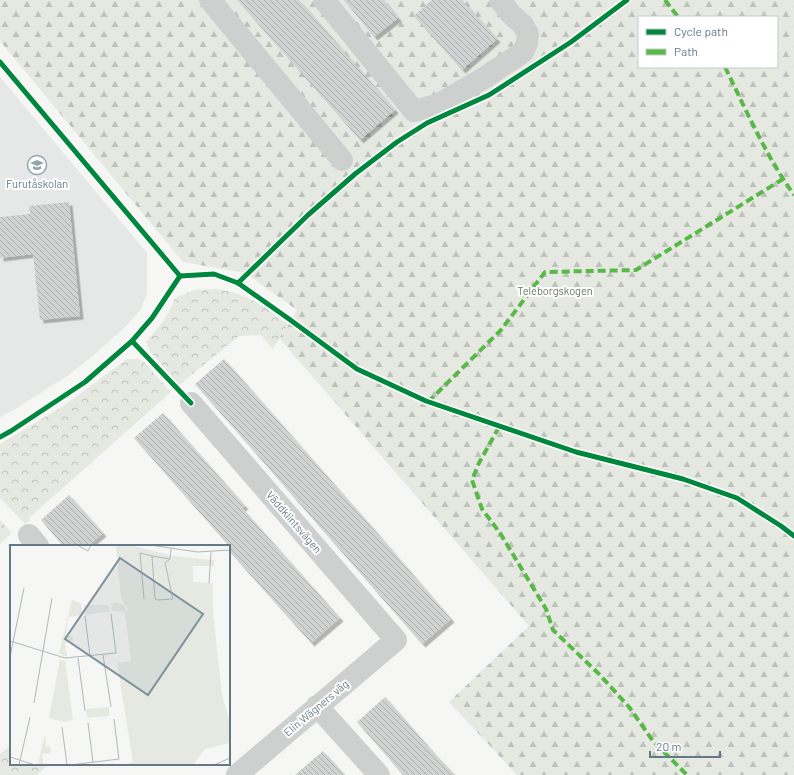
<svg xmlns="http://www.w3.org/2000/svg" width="794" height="775" font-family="Barlow,sans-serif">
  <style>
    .built { fill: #e6e8e7 }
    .forest { fill: url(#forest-firs); fill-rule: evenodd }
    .park { fill: url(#park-crowns) }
    .building { fill: url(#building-back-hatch); filter: url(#shadow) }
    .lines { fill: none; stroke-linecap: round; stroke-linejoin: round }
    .minor { stroke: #cecfcf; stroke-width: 22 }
    .quiet { stroke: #58b947; stroke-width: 4; stroke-dasharray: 8 4; stroke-linecap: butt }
    .cycleway-casing { stroke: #fff; stroke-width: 8 }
    .cycleway { stroke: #00873e; stroke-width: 5 }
    .labels { text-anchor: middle; stroke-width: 4; stroke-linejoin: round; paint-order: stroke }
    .poi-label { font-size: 11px; fill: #637987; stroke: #fff }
    .park-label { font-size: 11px; fill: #65785f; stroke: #fff }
    .street-label { font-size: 11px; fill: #637987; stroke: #fff }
    .inset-road { fill: none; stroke: #aeb9be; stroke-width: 1 }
    .view { fill: #7f919c; fill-opacity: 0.15; stroke: #7f919c; stroke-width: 2 }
    .inset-edge { fill: none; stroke: #637987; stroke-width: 2 }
  </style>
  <defs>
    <pattern id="forest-firs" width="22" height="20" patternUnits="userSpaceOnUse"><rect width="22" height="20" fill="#e6e9e2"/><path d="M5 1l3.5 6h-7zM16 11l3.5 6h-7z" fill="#bec2bd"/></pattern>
    <pattern id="park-crowns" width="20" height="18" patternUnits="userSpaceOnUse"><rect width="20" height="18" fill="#e6e9e2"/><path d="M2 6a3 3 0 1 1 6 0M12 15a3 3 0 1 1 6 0" fill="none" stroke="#bec2bd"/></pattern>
    <pattern id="building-back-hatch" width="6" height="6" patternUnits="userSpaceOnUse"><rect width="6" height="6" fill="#d1d2d2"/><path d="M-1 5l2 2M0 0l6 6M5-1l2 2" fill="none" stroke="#adafb0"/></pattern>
    <filter id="shadow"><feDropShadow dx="3.5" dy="3.5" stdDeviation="0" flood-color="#0004"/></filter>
  </defs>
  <rect width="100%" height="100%" fill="#f6f6f4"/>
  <path class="built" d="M 0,77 L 147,253 L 147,294 L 140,310 L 125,327 L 95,354 L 67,376 L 17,408 L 0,417 Z"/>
  <path class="forest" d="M 0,0 L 794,0 L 794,775 L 517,775 L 449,702 L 529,626 L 279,338 L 297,310 L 245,273 L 183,262 L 0,41 ZM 639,17 L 777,17 L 777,67 L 639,67 Z"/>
  <g class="park">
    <path d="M 215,289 C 247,293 264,306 288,324 L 273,349 L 261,335 L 239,336 L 179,385 L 150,351 L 146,342 L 162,323 L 170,310 L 175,298 L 194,290 Z"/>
    <path d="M 127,359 L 138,359 L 144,362 L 171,392 L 29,518 L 31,520 L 25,524 L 0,498 L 0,444 L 63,406 Z"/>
    <path d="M 0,520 L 12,533 L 0,544 Z"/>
    <path d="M 11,745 L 11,764 L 49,764 L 37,775 L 0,775 L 0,754 Z"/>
  </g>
  <g class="building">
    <path d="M 237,0 L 299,0 L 395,110 L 360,140 Z"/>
    <path d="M 344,0 L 384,0 L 398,18 L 374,37 Z"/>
    <path d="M 432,0 L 462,0 L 497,39 L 462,70 L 414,16 Z"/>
    <path d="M 69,202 L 80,316 L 40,320 L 33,254 L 0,258 L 0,217 L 30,214 L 29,206 Z"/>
    <path d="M 224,359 L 378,534 L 451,619 L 422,644 L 195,384 Z"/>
    <path d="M 163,413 L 245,506 L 242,508 L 340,618 L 311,643 L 229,551 L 229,546 L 134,438 Z"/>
    <path d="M 69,495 L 103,533 L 88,546 L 63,546 L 41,520 Z"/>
    <path d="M 385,697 L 433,752 L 455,775 L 403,775 L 357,722 Z"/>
    <path d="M 323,751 L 345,775 L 295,775 Z"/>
  </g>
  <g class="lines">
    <g class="minor">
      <path d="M 210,0 L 342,160"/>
      <path d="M 324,0 L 414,111 L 437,105 L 484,78 L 523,52 L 527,43 L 528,34 L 523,25 L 510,13 L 500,0"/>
      <path d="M 191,403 L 396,640 L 237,775"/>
      <path d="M 29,535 L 38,546"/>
      <path d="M 317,706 L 379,775"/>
    </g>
    <g class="quiet">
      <path d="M 665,0 L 678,17"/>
      <path d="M 725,67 C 746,110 766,156 794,195"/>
      <path d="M 428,402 L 501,330 L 545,272 L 636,270 L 783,179"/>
      <path d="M 499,427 L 479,463 L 472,480 L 482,509 L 500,533 L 546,609 L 553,630 L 599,674 L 629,707 L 653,741 L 687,775"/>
    </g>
    <defs>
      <g id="cycleway">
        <path d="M 0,62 L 180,276"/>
        <path d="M 180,276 L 214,274 L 238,283 L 289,319 L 357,369 L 426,401 L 576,452 L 683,479 L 737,498 L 781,526 L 794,536"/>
        <path d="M 238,283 L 308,215 L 355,174 L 397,142 L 427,123 L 489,95 L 571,42 L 627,0"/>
        <path d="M 132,341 L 191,403"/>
        <path d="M 0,437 L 11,431 L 85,382 L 132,341 L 152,318 L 180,276"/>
      </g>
    </defs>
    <use href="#cycleway" class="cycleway-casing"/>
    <use href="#cycleway" class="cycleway"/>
  </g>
  <defs>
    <symbol id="school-ring" viewBox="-11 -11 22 22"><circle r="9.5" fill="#fff" stroke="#96a5ad" stroke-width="1.5"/><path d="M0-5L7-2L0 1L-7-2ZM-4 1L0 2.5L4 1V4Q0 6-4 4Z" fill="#96a5ad"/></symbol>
  </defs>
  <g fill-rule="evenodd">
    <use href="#school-ring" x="26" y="154" width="22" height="22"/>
  </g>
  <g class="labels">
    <g class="poi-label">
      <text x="37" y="188">Furutåskolan</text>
    </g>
    <g class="park-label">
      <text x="555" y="295">Teleborgskogen</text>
    </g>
    <g class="street-label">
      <text transform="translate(294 522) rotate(49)" y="4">Väddklintsvägen</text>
      <text transform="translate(316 708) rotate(-40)" y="4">Elin Wägners väg</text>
    </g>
  </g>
  <g transform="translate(10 545)">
    <rect width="220" height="220" fill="#f6f6f4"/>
    <path d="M 106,0 L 120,0 L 163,11 L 204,15 L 204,21 L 183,21 L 183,37 L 203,38 L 203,68 L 212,150 L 220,178 L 220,198 L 195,204 L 183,220 L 110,220 L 123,217 L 107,118 L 121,116 L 115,68 L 119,66 L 111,53 Z" fill="#e6e9e2"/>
    <path d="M 62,55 L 71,58 L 73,70 L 58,72 L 56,92 L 62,91 L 63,96 L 55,98 L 57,112 L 49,108 ZM 107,57 L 114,60 L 117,67 L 102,66 L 101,59 ZM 74,60 L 98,60 L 100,66 L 75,70 ZM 50,114 L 55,116 L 63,175 L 54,177 L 39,173 ZM 99,162 L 99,171 L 77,173 L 76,164 ZM 35,190 L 36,201 L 40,201 L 41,208 L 32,209 L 33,220 L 36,219 L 31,220 L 28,217 Z" fill="#e6e9e2"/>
    <path class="inset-road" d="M 67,0 L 78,6 L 81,0M 140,0 L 187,7 L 220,5M 160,14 L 142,11 L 145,54 L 148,55 L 163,54 L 155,18 L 160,14 L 161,4M 199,38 L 201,7M 134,54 L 130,8 L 142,11M 75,71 L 80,111M 0,96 L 55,113 L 106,108 L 101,69M 93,110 L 101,162M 0,112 L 14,43M 68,113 L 75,166M 24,158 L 42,53M 78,178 L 83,217M 52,182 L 57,220M 0,212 L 25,220M 9,220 L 20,172M 60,220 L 109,214 L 104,174M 204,220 L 220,213"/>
    <path class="view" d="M 110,13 L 193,69 L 138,150 L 55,94 Z"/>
    <rect width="220" height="220" class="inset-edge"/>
  </g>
  <rect x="638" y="16" width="140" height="52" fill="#ffffff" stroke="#c1c9cf"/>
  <rect x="646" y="29" width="20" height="6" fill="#00873e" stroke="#c1c9cf"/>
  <text x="674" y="36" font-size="12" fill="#637987">Cycle path</text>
  <rect x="646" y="49" width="20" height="6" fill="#58b947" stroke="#c1c9cf"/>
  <text x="674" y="56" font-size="12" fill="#637987">Path</text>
  <path d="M650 751v6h70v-6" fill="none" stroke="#637987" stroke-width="2"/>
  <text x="656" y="751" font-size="12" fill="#637987" stroke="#ffffff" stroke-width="3" paint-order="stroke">20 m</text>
</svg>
